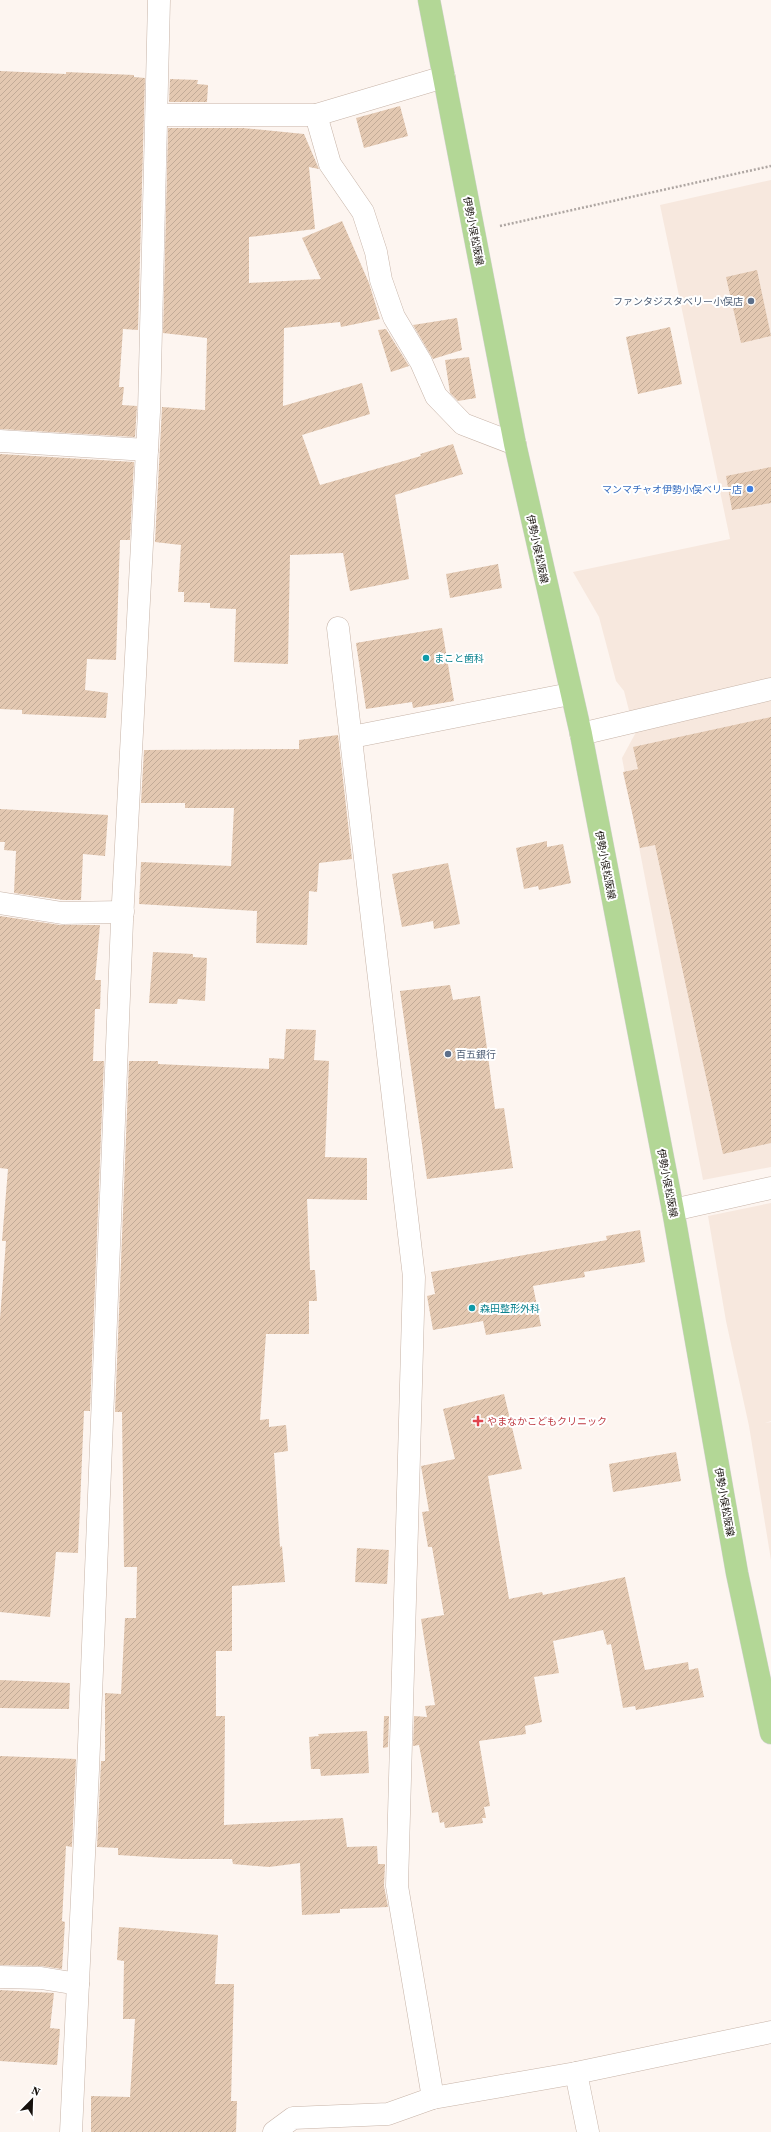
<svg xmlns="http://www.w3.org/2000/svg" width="771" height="2132" font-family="'Source Serif 4','Noto Sans JP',serif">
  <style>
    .built { fill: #f7e8de }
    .building { fill: url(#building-hatch) }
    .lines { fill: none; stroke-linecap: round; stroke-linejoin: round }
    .minor-casing { stroke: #c7b4a8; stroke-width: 23 }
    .major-casing { stroke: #d5d4d3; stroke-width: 23 }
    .path { stroke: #aea6a2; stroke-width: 2.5; stroke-dasharray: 2 2; stroke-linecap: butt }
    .minor { stroke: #fff; stroke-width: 22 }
    .major { stroke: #b3d796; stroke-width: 22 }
    .service-dot { fill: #5c6f8a; stroke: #fff; stroke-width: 1.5 }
    .shop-dot { fill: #3f7fe0; stroke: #fff; stroke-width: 1.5 }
    .culture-dot { fill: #0f9aa8; stroke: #fff; stroke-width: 1.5 }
    .health-dot { fill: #e0444e; stroke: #fff; stroke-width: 1.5 }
    .labels { text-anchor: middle; stroke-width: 4; stroke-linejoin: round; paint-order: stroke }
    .street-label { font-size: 10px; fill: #17110d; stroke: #fff }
    .service-label { font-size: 10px; fill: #4e5e75; stroke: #fff; text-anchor: end }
    .shop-label { font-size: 10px; fill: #366cbe; stroke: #fff; text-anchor: end }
    .culture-label { font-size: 10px; fill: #0d838f; stroke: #fff; text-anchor: start }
    .health-label { font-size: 10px; fill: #be3a42; stroke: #fff; text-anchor: start }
  </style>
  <defs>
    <pattern id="building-hatch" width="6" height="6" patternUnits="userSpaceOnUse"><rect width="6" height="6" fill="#e3c8b1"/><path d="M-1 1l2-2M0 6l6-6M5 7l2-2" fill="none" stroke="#c2ab97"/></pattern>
  </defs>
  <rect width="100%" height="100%" fill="#fdf5f0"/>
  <g class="built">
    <path d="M 771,180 L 771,1167 L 703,1180 L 622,758 L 635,734 L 624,691 L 616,681 L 599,617 L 573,572 L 730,539 L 660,205 Z"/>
    <path d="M 771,1203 L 771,1421 L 765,1423 L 771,1422 L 771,1560 L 749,1426 L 726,1321 L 708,1216 Z"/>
  </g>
  <g class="building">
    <path d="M 0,71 L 66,74 L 66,72 L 134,75 L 134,77 L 145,78 L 138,330 L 123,329 L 119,387 L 124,387 L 122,405 L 137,406 L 135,437 L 0,429 Z"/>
    <path d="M 170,79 L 198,80 L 197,84 L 208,85 L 207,102 L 169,102 Z"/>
    <path d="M 400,106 L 408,136 L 364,148 L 356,118 Z"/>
    <path d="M 168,128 L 243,128 L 304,134 L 319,169 L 309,167 L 315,229 L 249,237 L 249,283 L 321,279 L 302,238 L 342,221 L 369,283 L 380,319 L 341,327 L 340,322 L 284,328 L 283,406 L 362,383 L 370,414 L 302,435 L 320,485 L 421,456 L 420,454 L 453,444 L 463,474 L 395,495 L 409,579 L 350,591 L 343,553 L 290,555 L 288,664 L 234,662 L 236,609 L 210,608 L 210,603 L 184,602 L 184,592 L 178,592 L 181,545 L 155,542 L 162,407 L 205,410 L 207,338 L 163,333 Z"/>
    <path d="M 757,270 L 771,336 L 741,343 L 726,277 Z"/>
    <path d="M 457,318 L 462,350 L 433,359 L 413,325 Z"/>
    <path d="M 670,327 L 682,384 L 638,394 L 626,337 Z"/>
    <path d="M 386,329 L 409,366 L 391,372 L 378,330 Z"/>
    <path d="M 469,357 L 476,398 L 458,401 L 450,393 L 445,360 Z"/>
    <path d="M 0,454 L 134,462 L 130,540 L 120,540 L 116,660 L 87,659 L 85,690 L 108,693 L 106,718 L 22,714 L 22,710 L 0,709 Z"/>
    <path d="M 771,467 L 771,503 L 732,510 L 726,476 Z"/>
    <path d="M 498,564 L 502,588 L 450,598 L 446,574 Z"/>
    <path d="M 442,628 L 454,701 L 413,708 L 412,702 L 366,709 L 356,643 Z"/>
    <path d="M 771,717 L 771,1143 L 723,1154 L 655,845 L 640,848 L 623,772 L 638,769 L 633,747 Z"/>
    <path d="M 338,735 L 352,859 L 319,863 L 317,892 L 309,891 L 307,945 L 256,943 L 257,911 L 139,904 L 141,862 L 231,866 L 234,808 L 185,808 L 185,803 L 141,803 L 144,750 L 299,749 L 299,740 Z"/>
    <path d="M 0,809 L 108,815 L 105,856 L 83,854 L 81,900 L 63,900 L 14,893 L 16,851 L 4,850 L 5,842 L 0,842 Z"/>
    <path d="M 547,841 L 547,847 L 563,844 L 571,883 L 539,890 L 538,886 L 524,889 L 516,848 Z"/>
    <path d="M 448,863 L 460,924 L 434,929 L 433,921 L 402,927 L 392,874 Z"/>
    <path d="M 0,916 L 60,925 L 100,925 L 95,980 L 101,980 L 100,1009 L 95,1009 L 93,1061 L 104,1061 L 90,1411 L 84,1411 L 78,1553 L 56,1552 L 50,1617 L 0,1612 L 0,1319 L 6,1241 L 2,1241 L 8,1169 L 0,1168 Z"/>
    <path d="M 153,952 L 193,954 L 193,957 L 207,958 L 205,1001 L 178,999 L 177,1004 L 149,1003 Z"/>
    <path d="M 450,985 L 453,1000 L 480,996 L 495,1109 L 504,1108 L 513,1168 L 427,1179 L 400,991 Z"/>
    <path d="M 286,1029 L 316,1030 L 314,1060 L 329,1061 L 325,1157 L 367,1158 L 367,1200 L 307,1199 L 310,1270 L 315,1270 L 317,1301 L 309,1301 L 309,1334 L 266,1334 L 260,1420 L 269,1419 L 269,1427 L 286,1425 L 288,1451 L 274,1453 L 280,1547 L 282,1546 L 285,1582 L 232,1586 L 232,1651 L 216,1651 L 216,1716 L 225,1716 L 224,1825 L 343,1818 L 347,1847 L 377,1846 L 378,1864 L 385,1864 L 384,1886 L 388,1907 L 340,1909 L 340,1913 L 302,1915 L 300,1863 L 269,1867 L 233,1864 L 232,1859 L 182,1859 L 118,1855 L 118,1848 L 97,1847 L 101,1761 L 105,1761 L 105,1693 L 121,1694 L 125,1618 L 136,1618 L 137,1567 L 124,1567 L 122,1412 L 115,1412 L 129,1061 L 158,1061 L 158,1064 L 269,1069 L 269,1058 L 284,1059 Z"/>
    <path d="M 640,1230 L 645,1262 L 584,1272 L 585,1277 L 533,1286 L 541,1326 L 486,1335 L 483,1321 L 433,1330 L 427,1296 L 435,1294 L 431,1272 L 607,1240 L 606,1236 Z"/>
    <path d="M 504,1394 L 522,1469 L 488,1476 L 509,1599 L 542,1592 L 543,1595 L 625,1577 L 645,1670 L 688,1662 L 689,1670 L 698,1668 L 704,1697 L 636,1710 L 635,1706 L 623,1708 L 611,1644 L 607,1645 L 603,1630 L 553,1641 L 559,1673 L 534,1677 L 542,1722 L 525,1726 L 526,1734 L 479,1741 L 490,1806 L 484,1807 L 486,1818 L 482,1818 L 483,1823 L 445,1828 L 444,1822 L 440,1823 L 438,1812 L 432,1813 L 419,1745 L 413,1746 L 414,1716 L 427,1717 L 425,1706 L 435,1705 L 421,1619 L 444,1615 L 432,1547 L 428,1547 L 422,1512 L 429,1511 L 421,1466 L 455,1459 L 443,1409 Z"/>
    <path d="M 676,1452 L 681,1481 L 613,1492 L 609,1464 Z"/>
    <path d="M 357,1548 L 389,1550 L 387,1584 L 355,1582 Z"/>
    <path d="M 0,1680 L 70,1683 L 69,1709 L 0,1708 Z"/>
    <path d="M 384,1716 L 389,1716 L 388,1747 L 383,1748 Z"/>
    <path d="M 367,1731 L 369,1773 L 321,1776 L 320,1769 L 311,1769 L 309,1737 L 319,1736 L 318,1734 Z"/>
    <path d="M 0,1756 L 76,1759 L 72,1847 L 66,1846 L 62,1921 L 65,1922 L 62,1969 L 41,1966 L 0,1965 Z"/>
    <path d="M 119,1927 L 218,1935 L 215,1984 L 234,1984 L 231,2101 L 237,2101 L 236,2132 L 91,2132 L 91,2096 L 130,2097 L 135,2019 L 123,2019 L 124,1961 L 117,1960 Z"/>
    <path d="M 0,1990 L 54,1993 L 50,2028 L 60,2029 L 57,2065 L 0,2061 Z"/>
  </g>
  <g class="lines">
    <defs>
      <g id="minor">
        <path d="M 157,115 L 316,115 L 444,77"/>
        <path d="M 316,115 L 330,164 L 363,212 L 376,252 L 381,280 L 394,317 L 421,362 L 436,396 L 463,424 L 515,444"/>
        <path d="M 0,441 L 147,450"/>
        <path d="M 338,628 L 414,1277 L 397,1886 L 433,2098 L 576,2073 L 771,2032"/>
        <path d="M 581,734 L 771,689"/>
        <path d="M 352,737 L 570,694"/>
        <path d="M 0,903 L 62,913 L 123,912"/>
        <path d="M 673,1210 L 771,1188"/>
        <path d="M 0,1977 L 41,1978 L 78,1984"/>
        <path d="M 576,2073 L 588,2132"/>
        <path d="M 71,2132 L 88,1770 L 122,921 L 149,412 L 159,0"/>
        <path d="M 274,2132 L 293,2118 L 388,2114 L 433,2098"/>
      </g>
      <path id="major" d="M 429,0 L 515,444 L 581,734 L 673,1210 L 737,1573 L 771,1733"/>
    </defs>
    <use href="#minor" class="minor-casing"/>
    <use href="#major" class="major-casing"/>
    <path class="path" d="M 500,226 L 771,166"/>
    <use href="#minor" class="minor"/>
    <use href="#major" class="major"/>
  </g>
  <g class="service-dot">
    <circle cx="751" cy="301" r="4"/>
    <circle cx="448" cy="1054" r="4"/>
  </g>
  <circle class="shop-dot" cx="750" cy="489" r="4"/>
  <g class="culture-dot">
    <circle cx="426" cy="658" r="4"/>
    <circle cx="472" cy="1308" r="4"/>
  </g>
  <path class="health-dot" d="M476 1415h4v4h4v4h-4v4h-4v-4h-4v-4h4z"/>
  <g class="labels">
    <g class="street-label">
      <text transform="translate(474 231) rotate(79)" y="4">伊勢小俣松阪線</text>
      <text transform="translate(538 549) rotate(78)" y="4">伊勢小俣松阪線</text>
      <text transform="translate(606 865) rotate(79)" y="4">伊勢小俣松阪線</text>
      <text transform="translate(668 1183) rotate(79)" y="4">伊勢小俣松阪線</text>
      <text transform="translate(725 1502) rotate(80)" y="4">伊勢小俣松阪線</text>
    </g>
    <g class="service-label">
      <text x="743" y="305">ファンタジスタベリー小俣店</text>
      <text x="456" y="1058" text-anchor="start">百五銀行</text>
    </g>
    <g class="shop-label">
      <text x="742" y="493">マンマチャオ伊勢小俣ベリー店</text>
    </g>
    <g class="culture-label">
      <text x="434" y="662">まこと歯科</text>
      <text x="480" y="1312">森田整形外科</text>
    </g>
    <g class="health-label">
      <text x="487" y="1425">やまなかこどもクリニック</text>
    </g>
  </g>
  <g transform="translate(32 2100) rotate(23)" stroke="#ffffff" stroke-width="3" paint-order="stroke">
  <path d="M0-3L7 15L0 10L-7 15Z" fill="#17110d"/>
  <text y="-6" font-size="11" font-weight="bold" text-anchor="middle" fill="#17110d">N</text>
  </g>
</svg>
